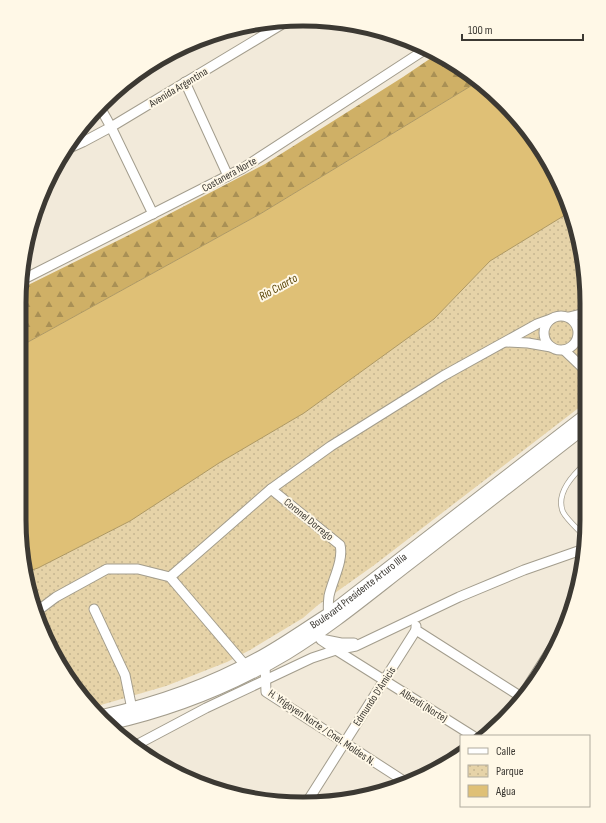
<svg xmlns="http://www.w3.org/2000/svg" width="606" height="823" font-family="'Sofia Sans Condensed',sans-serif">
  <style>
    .forest { fill: url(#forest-firs) }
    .park { fill: url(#park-dots) }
    .water { fill: #dfc076; stroke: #ae9862 }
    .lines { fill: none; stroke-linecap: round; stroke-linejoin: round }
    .lane-casing { stroke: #a39d8d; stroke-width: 6 }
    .street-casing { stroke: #a39d8d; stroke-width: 11 }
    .secondary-casing { stroke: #a39d8d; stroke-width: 14 }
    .lane { stroke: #fff; stroke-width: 4.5 }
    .street { stroke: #fff; stroke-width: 9 }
    .secondary { stroke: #fff; stroke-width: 12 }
    .labels { text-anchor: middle; stroke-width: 4; stroke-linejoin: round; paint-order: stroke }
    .street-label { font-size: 11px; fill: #3c3933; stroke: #fff8e7 }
    .water-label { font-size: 12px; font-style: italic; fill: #5a4508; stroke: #fff8e7 }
    .rim { fill: none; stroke: #3c3933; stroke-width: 5 }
  </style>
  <defs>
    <pattern id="forest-firs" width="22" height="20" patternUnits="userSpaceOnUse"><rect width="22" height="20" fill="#cfb066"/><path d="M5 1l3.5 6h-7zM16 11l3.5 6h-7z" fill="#a99055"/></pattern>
    <pattern id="park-dots" width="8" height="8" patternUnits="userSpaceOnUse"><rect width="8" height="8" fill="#e6d3a8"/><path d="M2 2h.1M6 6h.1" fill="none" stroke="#c6b691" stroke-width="1.8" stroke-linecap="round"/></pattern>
  </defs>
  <rect width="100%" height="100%" fill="#f2eada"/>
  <path class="forest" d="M 437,54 L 445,57 L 479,81 L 260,214 L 19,347 L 20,289 L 127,236 L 265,164 L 403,77 Z"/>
  <path class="park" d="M 570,212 L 585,266 L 585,403 L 373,566 L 318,605 L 303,618 L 250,650 L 227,662 L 166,686 L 94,707 L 57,662 L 29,594 L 26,572 L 38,568 L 130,521 L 219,463 L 304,413 L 434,319 L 490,261 Z"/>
  <path class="water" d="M 479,81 L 490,90 L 528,130 L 565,194 L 570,212 L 490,261 L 434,319 L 304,413 L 219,463 L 130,521 L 38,568 L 26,572 L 19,520 L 19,347 L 260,214 Z"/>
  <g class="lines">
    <defs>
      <path id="lane" d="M 586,463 C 574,474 555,493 563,512 C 567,520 580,531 586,538"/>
      <g id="street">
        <path d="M 261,23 L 267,33"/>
        <path d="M 185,82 L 228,176"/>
        <path d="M 101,109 L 111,127 L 153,214"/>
        <path d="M 65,150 L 83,142 L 111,127 L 289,20"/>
        <path d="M 20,281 L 243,168 L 426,49"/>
        <circle cx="561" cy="333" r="17"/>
        <path d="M 569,317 L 585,313"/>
        <path d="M 506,342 L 528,343 L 551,347"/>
        <path d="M 564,350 L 585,370"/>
        <path d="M 271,489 L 340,545 C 344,560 332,581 329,596 C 328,604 328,610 329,618"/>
        <path d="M 170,577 L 271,489 L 331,446 L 443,376 L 537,324 L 551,319"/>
        <path d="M 94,609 L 125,675 L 132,709"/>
        <path d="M 36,612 L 56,597 L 107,569 L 138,569 L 170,577 L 245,665"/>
        <path d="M 416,626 L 416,630 L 523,698"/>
        <path d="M 316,633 L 321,640 L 336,650 L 473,736"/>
        <path d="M 321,639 L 341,643 L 354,643"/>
        <path d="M 262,661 L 265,665 L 266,692 L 407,783"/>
        <path d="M 511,713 L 563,631"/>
        <path d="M 133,745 L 140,743 L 206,708 L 312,658 L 336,650 L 356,646 L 459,597 L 524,570 L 584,549"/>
        <path d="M 307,802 L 416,630"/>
      </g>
      <g id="secondary">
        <path id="s1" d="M 102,716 C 156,704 210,685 259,658 C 283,645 305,629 329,614 L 586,415"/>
        <path d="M 108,724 C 171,710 232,686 287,653 C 333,625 374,590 416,558 C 473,514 529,470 586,426"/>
      </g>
    </defs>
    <use href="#lane" class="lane-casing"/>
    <use href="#street" class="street-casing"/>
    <use href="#secondary" class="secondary-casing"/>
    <use href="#lane" class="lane"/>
    <use href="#street" class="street"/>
    <use href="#secondary" class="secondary"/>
  </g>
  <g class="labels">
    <g class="street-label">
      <text transform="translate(178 87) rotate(-31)" y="4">Avenida Argentina</text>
      <text transform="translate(229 174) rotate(-29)" y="4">Costanera Norte</text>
      <text transform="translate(309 519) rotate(39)" y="4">Coronel Dorrego</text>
      <text dy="4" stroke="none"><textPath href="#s1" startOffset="288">Boulevard Presidente Arturo Illia</textPath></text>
      <text transform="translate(374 696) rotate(-57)" y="4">Edmundo D'Amicis</text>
      <text transform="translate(424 705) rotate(32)" y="4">Alberdi (Norte)</text>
      <text transform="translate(322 727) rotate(34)" y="4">H. Yrigoyen Norte / Cnel. Moldes N.</text>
    </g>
    <g class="water-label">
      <text transform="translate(278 287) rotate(-29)" y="4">Río Cuarto</text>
    </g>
  </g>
  <path d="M0 0H606V823H0ZM303 26H303A277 277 0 0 1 580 303V520A277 277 0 0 1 303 797H303A277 277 0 0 1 26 520V303A277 277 0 0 1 303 26Z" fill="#fff8e7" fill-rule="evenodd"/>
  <path class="rim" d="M303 26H303A277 277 0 0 1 580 303V520A277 277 0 0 1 303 797H303A277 277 0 0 1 26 520V303A277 277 0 0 1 303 26Z"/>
  <rect x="460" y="735" width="130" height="72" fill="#fff8e7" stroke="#b1ac9f"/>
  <rect x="468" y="748" width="20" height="6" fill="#ffffff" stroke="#b1ac9f"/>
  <text x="496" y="755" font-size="12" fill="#3c3933">Calle</text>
  <rect x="468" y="765" width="20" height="12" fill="url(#park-dots)" stroke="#b1ac9f"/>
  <text x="496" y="775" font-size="12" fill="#3c3933">Parque</text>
  <rect x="468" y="785" width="20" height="12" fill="#dfc076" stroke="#b1ac9f"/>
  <text x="496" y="795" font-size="12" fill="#3c3933">Agua</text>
  <path d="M462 34v6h121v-6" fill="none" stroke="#3c3933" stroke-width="2"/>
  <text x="468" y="34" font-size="12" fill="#3c3933" stroke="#fff8e7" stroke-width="3" paint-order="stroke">100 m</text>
</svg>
